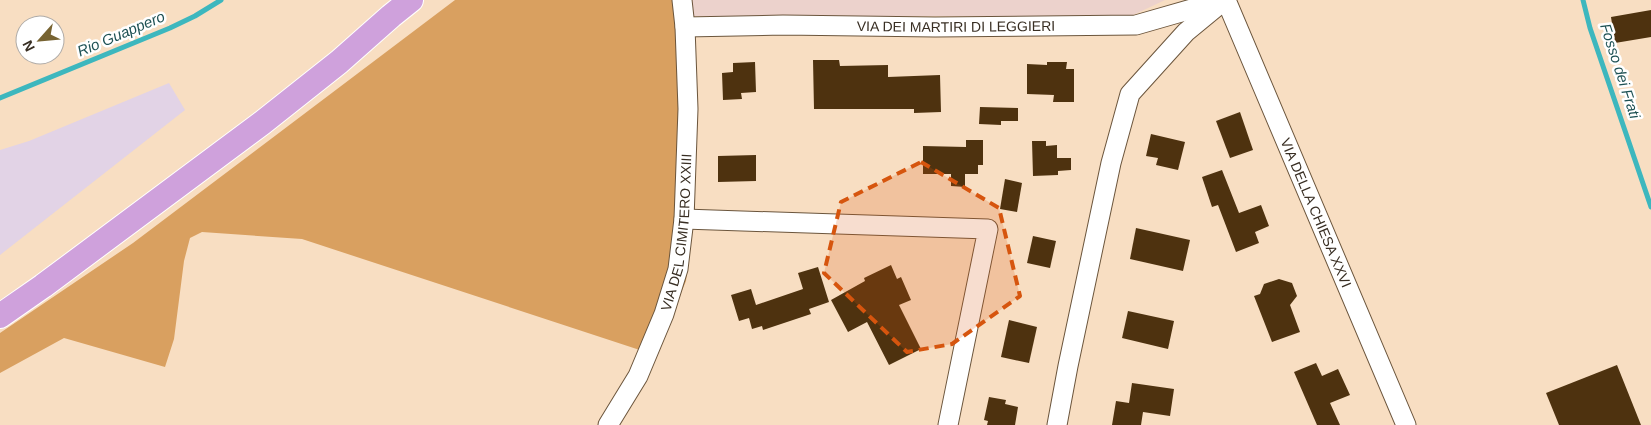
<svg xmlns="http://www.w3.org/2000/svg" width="1651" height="425" font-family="Arial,sans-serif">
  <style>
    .commercial { fill: #ecd2cc }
    .industrial { fill: #e2d3e6 }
    .forest { fill: #d9a060 }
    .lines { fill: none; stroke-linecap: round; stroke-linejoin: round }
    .stream { stroke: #3db7be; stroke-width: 5 }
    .building { fill: #4e320f }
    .minor-casing { stroke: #6b553c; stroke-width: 21 }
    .major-casing { stroke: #fff; stroke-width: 26 }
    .minor { stroke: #fff; stroke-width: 19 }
    .major { stroke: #cfa1dc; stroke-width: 24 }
    .marked { fill: #d6550e; fill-opacity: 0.2; stroke: #d6550e; stroke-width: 4; stroke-dasharray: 10 6; stroke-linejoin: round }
    .labels { text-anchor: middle; stroke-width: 5; stroke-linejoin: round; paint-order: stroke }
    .street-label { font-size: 14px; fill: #382e23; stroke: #fff }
    .water-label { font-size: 15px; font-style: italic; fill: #1e5154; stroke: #fff }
  </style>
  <rect width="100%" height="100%" fill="#f8dec2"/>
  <path class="commercial" d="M 690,0 L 1165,0 L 1131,16 L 692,16 Z"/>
  <path class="industrial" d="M 169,83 L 185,110 L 0,255 L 0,150 L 29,141 Z"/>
  <path class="forest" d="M 455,0 L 673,0 L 695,208 L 686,281 L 655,355 L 302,239 L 202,232 L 190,238 L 184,261 L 174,339 L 165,367 L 64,338 L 0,373 L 0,333 L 133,243 Z"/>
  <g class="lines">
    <g class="stream">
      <path d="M 1583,0 L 1590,28 L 1651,207"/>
      <path d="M 0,98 L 170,28 L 195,16 L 221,0"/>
    </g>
  </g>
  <g class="building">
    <path d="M 1651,10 L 1651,37 L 1615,43 L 1611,17 Z"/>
    <path d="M 813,60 L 839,60 L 840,66 L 888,65 L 888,77 L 940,75 L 941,112 L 914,113 L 914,109 L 814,109 Z"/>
    <path d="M 755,62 L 756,92 L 741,93 L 742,99 L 723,100 L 722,73 L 733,72 L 733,63 Z"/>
    <path d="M 1047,62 L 1067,62 L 1066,69 L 1074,69 L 1074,102 L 1053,102 L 1054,95 L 1027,94 L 1027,64 L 1047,65 Z"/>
    <path d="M 980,107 L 1018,108 L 1018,121 L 1001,121 L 1001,125 L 979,124 Z"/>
    <path d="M 1240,112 L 1253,150 L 1230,158 L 1216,121 Z"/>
    <path d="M 1151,134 L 1185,142 L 1178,170 L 1156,165 L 1158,158 L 1146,156 Z"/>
    <path d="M 966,140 L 983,140 L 983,165 L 978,165 L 978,174 L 965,174 L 965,187 L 951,186 L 951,174 L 923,174 L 923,146 L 966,147 Z"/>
    <path d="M 1032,141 L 1046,141 L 1046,146 L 1057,145 L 1057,158 L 1071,158 L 1071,170 L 1058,171 L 1058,175 L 1033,176 Z"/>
    <path d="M 756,155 L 756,181 L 718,182 L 718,156 Z"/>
    <path d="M 1222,170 L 1239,213 L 1261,205 L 1269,226 L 1255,232 L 1259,243 L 1236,252 L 1218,205 L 1212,207 L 1202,177 Z"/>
    <path d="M 1005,179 L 1022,183 L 1017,212 L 1000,209 Z"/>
    <path d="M 1136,228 L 1190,240 L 1183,271 L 1130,259 Z"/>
    <path d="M 1033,236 L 1056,241 L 1050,268 L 1027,263 Z"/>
    <path d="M 891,265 L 897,279 L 901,277 L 911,300 L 899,305 L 921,349 L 889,365 L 867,322 L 848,332 L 831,300 L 865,281 L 864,278 Z"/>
    <path d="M 818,267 L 829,302 L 809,309 L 811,314 L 763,330 L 762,326 L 752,329 L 749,318 L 739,321 L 731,295 L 751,289 L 756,305 L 803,289 L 798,273 Z"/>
    <path d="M 1279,279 L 1292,283 L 1297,296 L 1290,305 L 1300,332 L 1272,342 L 1254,296 L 1260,294 L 1264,284 Z"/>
    <path d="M 1128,311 L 1174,321 L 1168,349 L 1122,338 Z"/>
    <path d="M 1009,320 L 1037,327 L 1029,363 L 1001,357 Z"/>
    <path d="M 1316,363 L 1322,376 L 1338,369 L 1350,395 L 1330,403 L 1340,425 L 1317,425 L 1294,372 Z"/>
    <path d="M 1617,365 L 1641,425 L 1559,425 L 1546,393 Z"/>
    <path d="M 1132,383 L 1174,389 L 1170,416 L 1143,412 L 1141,425 L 1112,425 L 1116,401 L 1129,403 Z"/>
    <path d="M 989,397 L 1006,400 L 1005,404 L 1018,407 L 1015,425 L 987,425 L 988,421 L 984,420 Z"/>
  </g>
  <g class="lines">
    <defs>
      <g id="minor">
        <path id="s1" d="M 1226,0 L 1406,425"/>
        <path id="s2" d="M 685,27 L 783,25 L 935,27 L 1136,25 L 1223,0"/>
        <path d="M 684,219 L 988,229 L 948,425"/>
        <path id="s3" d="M 608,425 L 638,376 L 664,314 L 678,269 L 684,219 L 688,109 L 685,27 L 682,0"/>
        <path d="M 1057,425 L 1068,366 L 1111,163 L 1130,94 L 1186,32 L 1220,4"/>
      </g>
      <path id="major" d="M 0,316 L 43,286 L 262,123 L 339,62 L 391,16 L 411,0"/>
    </defs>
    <use href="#minor" class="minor-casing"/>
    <use href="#major" class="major-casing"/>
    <use href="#minor" class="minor"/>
    <use href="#major" class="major"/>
  </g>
  <path class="marked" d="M 921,162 L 999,208 L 1020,296 L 952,344 L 907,352 L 824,273 L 841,202 Z"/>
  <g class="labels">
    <g class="street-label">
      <text dy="5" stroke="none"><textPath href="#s2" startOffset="271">VIA DEI MARTIRI DI LEGGIERI</textPath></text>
      <text dy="5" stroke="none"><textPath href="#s1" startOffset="231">VIA DELLA CHIESA XXVI</textPath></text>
      <text dy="5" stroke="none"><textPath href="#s3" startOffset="208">VIA DEL CIMITERO XXIII</textPath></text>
    </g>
    <g class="water-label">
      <text transform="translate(121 34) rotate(-23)" y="5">Rio Guappero</text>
      <text transform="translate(1620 71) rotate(72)" y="5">Fosso dei Frati</text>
    </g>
  </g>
  <g transform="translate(40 40) rotate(243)"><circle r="24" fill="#ffffff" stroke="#afaba7"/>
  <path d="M0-4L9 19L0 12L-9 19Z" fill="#776332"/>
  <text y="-8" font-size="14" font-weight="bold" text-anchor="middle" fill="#382e23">N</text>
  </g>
</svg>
